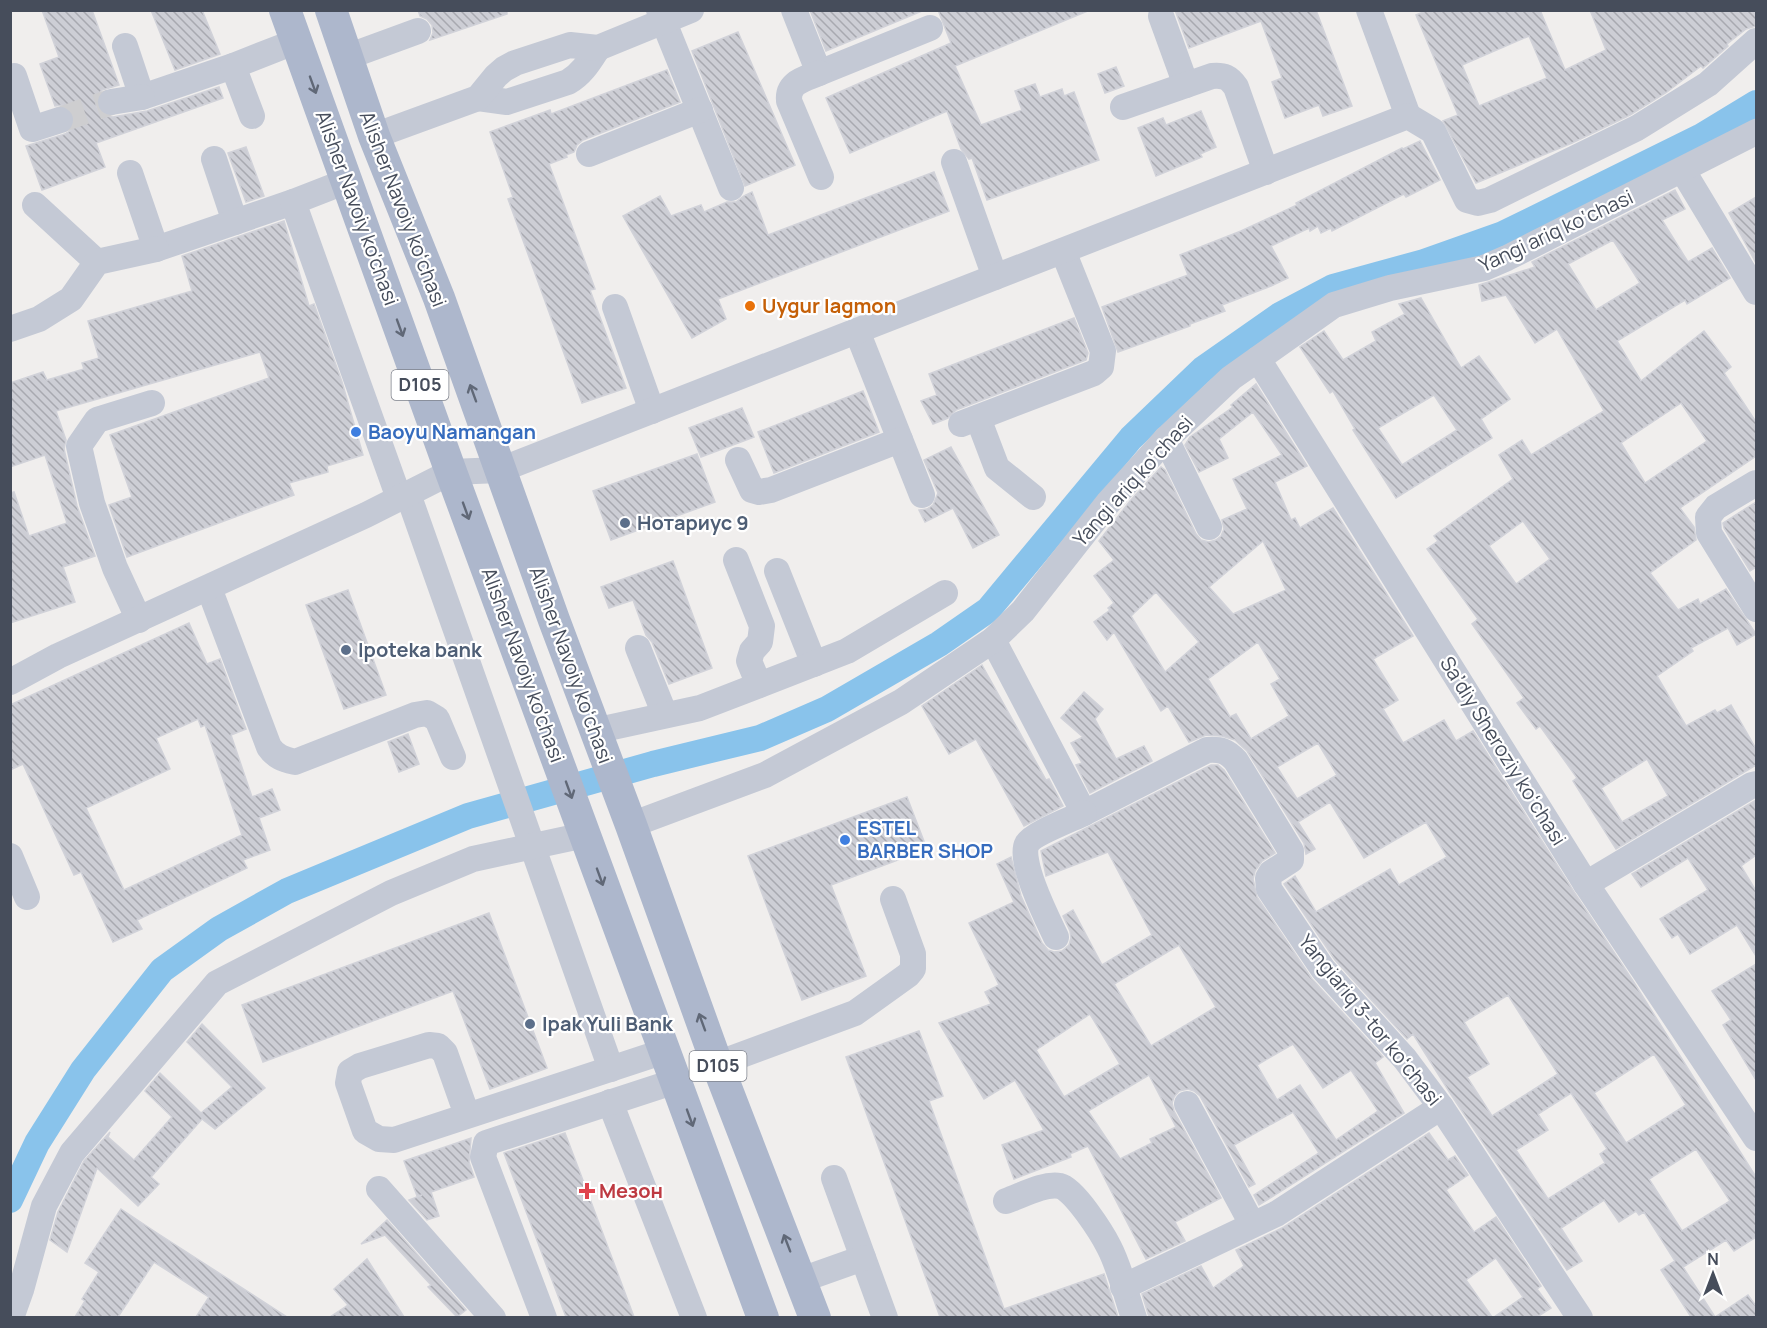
<svg xmlns="http://www.w3.org/2000/svg" width="1767" height="1328" font-family="Manrope,sans-serif">
  <style>
    .lines { fill: none; stroke-linecap: round; stroke-linejoin: round }
    .canal { stroke: #89c3eb; stroke-width: 26 }
    .building { fill: url(#building-back-hatch); stroke: #d1d2d9; stroke-width: 1.5; fill-rule: evenodd }
    .minor-tunnel { stroke: #ceced0; stroke-width: 26; stroke-dasharray: 26 13; stroke-linecap: butt }
    .minor { stroke: #c4c9d5; stroke-width: 26 }
    .major { stroke: #adb7cc; stroke-width: 32 }
    .oneway { stroke: #606877 }
    .food-dot { fill: #e8710a; stroke: #fff; stroke-width: 2 }
    .shop-dot { fill: #3f7fe0; stroke: #fff; stroke-width: 2 }
    .service-dot { fill: #5c6f8a; stroke: #fff; stroke-width: 2 }
    .health-dot { fill: #e0444e; stroke: #fff; stroke-width: 2 }
    .labels { text-anchor: middle; stroke-width: 4.5; stroke-linejoin: round; paint-order: stroke }
    .shield { fill: #fff; stroke: #7e828c; stroke-width: 1.5 }
    .shield-label { font-size: 18px; font-weight: bold; fill: #464d5b }
    .street-label { font-size: 20px; fill: #464d5b; stroke: #fff }
    .food-label { font-size: 20px; font-weight: bold; fill: #c56008; stroke: #fff; text-anchor: start }
    .shop-label { font-size: 20px; font-weight: bold; fill: #366cbe; stroke: #fff; text-anchor: start }
    .service-label { font-size: 20px; font-weight: bold; fill: #4e5e75; stroke: #fff; text-anchor: start }
    .health-label { font-size: 20px; font-weight: bold; fill: #be3a42; stroke: #fff; text-anchor: start }
  </style>
  <defs>
    <pattern id="building-back-hatch" width="6" height="6" patternUnits="userSpaceOnUse" patternTransform="scale(1.5)"><rect width="6" height="6" fill="#cdced5"/><path d="M-1 5l2 2M0 0l6 6M5-1l2 2" fill="none" stroke="#a8a9b0"/></pattern>
  </defs>
  <rect width="100%" height="100%" fill="#f0eeed"/>
  <g class="lines">
    <path class="canal" d="M 10,1200 L 37,1143 L 83,1070 L 162,970 L 219,929 L 287,891 L 468,816 L 653,764 L 760,738 L 827,709 L 939,644 L 988,610 L 1131,438 L 1203,369 L 1280,315 L 1333,287 L 1424,262 L 1503,234 L 1700,137 L 1756,103"/>
  </g>
  <g class="building">
    <path d="M 42,10 L 92,10 L 119,85 L 102,90 L 97,96 L 96,105 L 99,111 L 105,116 L 113,117 L 147,111 L 219,87 L 223,98 L 96,143 L 105,167 L 42,190 L 26,146 L 65,134 L 71,130 L 75,123 L 74,115 L 70,109 L 63,105 L 55,106 L 40,64 L 59,57 Z"/>
    <path d="M 151,10 L 202,10 L 220,54 L 175,70 Z"/>
    <path d="M 418,10 L 507,10 L 507,14 L 430,40 L 433,33 L 432,25 L 427,19 L 420,16 Z"/>
    <path d="M 810,10 L 922,10 L 922,11 L 826,51 Z"/>
    <path d="M 938,10 L 1090,10 L 955,66 L 981,125 L 1022,110 L 1015,91 L 1035,84 L 1040,97 L 1062,89 L 1064,96 L 1074,92 L 1099,160 L 987,200 L 972,158 L 969,159 L 961,149 L 947,111 L 850,153 L 826,98 L 951,43 Z"/>
    <path d="M 1175,10 L 1316,10 L 1352,106 L 1323,116 L 1319,105 L 1285,118 L 1272,82 L 1282,78 L 1261,21 L 1189,48 Z"/>
    <path d="M 1428,10 L 1540,10 L 1565,70 L 1606,50 L 1590,10 L 1756,10 L 1756,26 L 1746,29 L 1727,44 L 1728,46 L 1703,68 L 1701,66 L 1667,92 L 1630,115 L 1572,143 L 1476,183 L 1443,121 L 1458,115 L 1416,15 ZM 1529,36 L 1547,78 L 1479,106 L 1462,65 Z"/>
    <path d="M 738,32 L 795,165 L 745,186 L 692,51 Z"/>
    <path d="M 1116,67 L 1124,86 L 1105,93 L 1098,74 Z"/>
    <path d="M 667,70 L 680,102 L 583,140 L 577,145 L 574,152 L 566,155 L 567,157 L 549,164 L 595,289 L 590,290 L 626,388 L 582,403 L 508,199 L 513,197 L 490,132 L 550,110 L 551,114 Z"/>
    <path d="M 1201,111 L 1216,147 L 1200,154 L 1202,157 L 1156,176 L 1138,128 L 1163,118 L 1166,125 Z"/>
    <path d="M 1420,141 L 1440,180 L 1406,197 L 1404,194 L 1332,231 L 1331,228 L 1321,233 L 1318,226 L 1310,231 L 1309,228 L 1271,246 L 1288,278 L 1271,286 L 1222,305 L 1225,311 L 1190,324 L 1190,326 L 1118,352 L 1102,307 L 1188,275 L 1180,255 L 1241,231 L 1297,205 L 1296,203 L 1402,148 L 1403,149 Z"/>
    <path d="M 246,147 L 264,196 L 246,202 L 228,153 Z"/>
    <path d="M 934,172 L 949,211 L 718,299 L 726,319 L 692,338 L 623,216 L 660,196 L 671,216 L 701,205 L 704,212 L 727,202 L 736,202 L 744,196 L 752,192 L 768,235 Z"/>
    <path d="M 1675,190 L 1685,209 L 1662,220 L 1688,262 L 1712,248 L 1730,278 L 1687,304 L 1685,300 L 1617,341 L 1641,381 L 1704,331 L 1731,367 L 1724,373 L 1756,422 L 1756,456 L 1680,508 L 1694,527 L 1696,540 L 1650,573 L 1678,610 L 1698,599 L 1700,604 L 1726,589 L 1756,634 L 1737,645 L 1728,628 L 1691,648 L 1693,651 L 1657,676 L 1686,726 L 1715,710 L 1717,713 L 1731,705 L 1756,749 L 1756,765 L 1616,849 L 1573,781 L 1577,778 L 1540,726 L 1536,729 L 1517,703 L 1524,698 L 1472,624 L 1478,619 L 1427,549 L 1438,541 L 1434,536 L 1513,479 L 1499,455 L 1522,440 L 1531,455 L 1604,411 L 1557,329 L 1535,343 L 1506,295 L 1482,301 L 1479,285 L 1535,267 L 1532,262 ZM 1613,240 L 1640,283 L 1596,310 L 1568,264 ZM 1681,403 L 1707,441 L 1645,483 L 1621,443 ZM 1523,521 L 1550,559 L 1516,584 L 1489,546 ZM 1647,759 L 1668,796 L 1622,822 L 1601,788 Z"/>
    <path d="M 1756,197 L 1756,263 L 1729,213 Z"/>
    <path d="M 284,221 L 309,306 L 314,304 L 342,382 L 363,455 L 327,466 L 328,472 L 289,483 L 294,495 L 127,557 L 109,505 L 132,497 L 110,435 L 269,378 L 260,352 L 56,411 L 66,440 L 64,449 L 77,506 L 95,556 L 63,567 L 75,602 L 10,623 L 10,493 L 14,492 L 29,536 L 67,523 L 45,455 L 10,467 L 10,383 L 43,372 L 47,380 L 84,369 L 82,363 L 99,358 L 88,321 L 192,291 L 182,256 Z"/>
    <path d="M 1421,298 L 1461,368 L 1479,356 L 1510,399 L 1481,419 L 1492,438 L 1396,498 L 1353,430 L 1355,429 L 1333,391 L 1330,393 L 1300,347 L 1324,331 L 1343,360 L 1376,341 L 1372,332 L 1405,314 L 1399,304 ZM 1434,395 L 1457,430 L 1402,465 L 1378,428 Z"/>
    <path d="M 1074,318 L 1088,353 L 1086,360 L 956,410 L 948,418 L 933,424 L 921,401 L 937,395 L 929,374 Z"/>
    <path d="M 1256,384 L 1307,466 L 1275,482 L 1291,520 L 1295,518 L 1300,528 L 1333,508 L 1413,636 L 1373,659 L 1398,700 L 1383,709 L 1403,743 L 1444,720 L 1456,741 L 1473,731 L 1574,892 L 1633,981 L 1756,1177 L 1756,1237 L 1734,1251 L 1726,1240 L 1683,1267 L 1715,1317 L 1748,1295 L 1756,1306 L 1756,1317 L 1691,1317 L 1661,1270 L 1675,1261 L 1644,1212 L 1639,1215 L 1636,1211 L 1619,1222 L 1604,1200 L 1561,1228 L 1582,1261 L 1567,1270 L 1450,1093 L 1413,1034 L 1407,1039 L 1335,960 L 1284,884 L 1295,876 L 1316,912 L 1390,869 L 1399,885 L 1447,857 L 1426,822 L 1364,858 L 1330,802 L 1298,822 L 1315,849 L 1306,854 L 1304,843 L 1247,751 L 1235,740 L 1222,736 L 1206,735 L 1189,742 L 1168,706 L 1161,711 L 1114,632 L 1107,640 L 1094,622 L 1110,610 L 1108,608 L 1114,603 L 1094,576 L 1114,560 L 1099,541 L 1130,501 L 1161,467 L 1165,470 L 1196,534 L 1201,540 L 1209,542 L 1216,540 L 1221,536 L 1224,529 L 1222,520 L 1247,509 L 1233,479 L 1282,455 L 1253,412 L 1219,439 L 1228,458 L 1199,472 L 1185,445 L 1190,437 L 1233,407 L 1231,405 ZM 1263,541 L 1286,590 L 1233,614 L 1209,587 ZM 1156,592 L 1199,642 L 1165,672 L 1131,616 ZM 1258,642 L 1280,679 L 1271,684 L 1289,716 L 1251,739 L 1236,714 L 1230,717 L 1208,679 ZM 1318,743 L 1337,775 L 1297,799 L 1277,767 ZM 1508,995 L 1558,1074 L 1492,1116 L 1467,1077 L 1489,1064 L 1464,1022 ZM 1654,1054 L 1686,1105 L 1626,1143 L 1594,1093 ZM 1571,1093 L 1607,1149 L 1600,1154 L 1605,1163 L 1548,1199 L 1516,1150 L 1548,1130 L 1538,1114 ZM 1696,1149 L 1730,1201 L 1682,1231 L 1649,1179 Z"/>
    <path d="M 863,391 L 879,432 L 774,473 L 758,432 Z"/>
    <path d="M 742,408 L 754,437 L 701,457 L 689,428 Z"/>
    <path d="M 951,447 L 999,535 L 973,548 L 953,508 L 925,522 L 919,510 L 927,509 L 933,505 L 938,493 L 924,460 Z"/>
    <path d="M 697,454 L 715,502 L 611,540 L 593,491 Z"/>
    <path d="M 1756,502 L 1756,567 L 1750,571 L 1724,528 L 1723,523 Z"/>
    <path d="M 673,561 L 712,668 L 669,684 L 652,642 L 646,635 L 633,600 L 609,608 L 601,587 Z"/>
    <path d="M 348,590 L 386,695 L 344,709 L 306,605 Z"/>
    <path d="M 189,623 L 207,664 L 220,659 L 246,729 L 231,735 L 252,797 L 272,789 L 280,810 L 259,818 L 270,850 L 243,860 L 247,868 L 137,920 L 142,929 L 113,942 L 81,872 L 74,875 L 23,764 L 10,770 L 10,705 ZM 198,719 L 201,727 L 205,725 L 242,835 L 124,890 L 86,808 L 170,769 L 156,738 Z"/>
    <path d="M 982,665 L 1046,780 L 1049,779 L 1063,806 L 1024,826 L 976,739 L 949,754 L 922,706 Z"/>
    <path d="M 1084,692 L 1103,709 L 1095,719 L 1116,759 L 1144,746 L 1152,761 L 1090,793 L 1076,765 L 1082,763 L 1071,743 L 1083,737 L 1061,718 Z"/>
    <path d="M 408,734 L 419,764 L 399,772 L 388,742 Z"/>
    <path d="M 1211,765 L 1218,765 L 1224,770 L 1275,853 L 1262,861 L 1255,871 L 1253,879 L 1257,897 L 1312,979 L 1383,1057 L 1375,1063 L 1404,1113 L 1259,1205 L 1254,1195 L 1319,1153 L 1293,1112 L 1234,1145 L 1255,1184 L 1249,1187 L 1200,1096 L 1194,1091 L 1188,1089 L 1179,1091 L 1174,1097 L 1172,1103 L 1174,1111 L 1221,1198 L 1175,1222 L 1185,1241 L 1146,1259 L 1088,1146 L 1070,1154 L 1071,1157 L 1014,1179 L 1002,1145 L 1044,1130 L 1015,1080 L 984,1099 L 939,1023 L 991,1004 L 985,992 L 999,985 L 969,923 L 1014,902 L 997,864 L 1011,857 L 1021,896 L 1042,943 L 1048,950 L 1054,952 L 1062,951 L 1069,945 L 1071,938 L 1070,931 L 1063,916 L 1073,910 L 1102,965 L 1152,935 L 1108,852 L 1046,876 L 1041,851 ZM 1179,945 L 1216,1007 L 1151,1046 L 1114,984 ZM 1090,1014 L 1120,1064 L 1064,1097 L 1036,1050 ZM 1293,1044 L 1323,1088 L 1351,1070 L 1378,1111 L 1336,1140 L 1300,1085 L 1277,1100 L 1257,1065 ZM 1149,1075 L 1176,1127 L 1150,1139 L 1152,1143 L 1120,1159 L 1088,1111 Z"/>
    <path d="M 907,797 L 927,849 L 831,885 L 866,976 L 802,1000 L 748,856 Z"/>
    <path d="M 1756,800 L 1756,855 L 1741,866 L 1756,891 L 1756,956 L 1737,925 L 1690,954 L 1678,934 L 1672,938 L 1660,919 L 1708,890 L 1688,858 L 1641,887 L 1632,874 Z"/>
    <path d="M 489,913 L 547,1068 L 490,1089 L 453,991 L 263,1062 L 242,1005 Z"/>
    <path d="M 1756,964 L 1756,1080 L 1723,1025 L 1731,1020 L 1712,991 Z"/>
    <path d="M 202,1024 L 265,1088 L 215,1129 L 202,1119 L 151,1177 L 159,1184 L 138,1206 L 97,1168 L 67,1252 L 50,1240 L 58,1212 L 84,1161 L 110,1132 L 108,1137 L 134,1160 L 172,1117 L 145,1091 L 160,1073 L 201,1113 L 232,1087 L 187,1042 Z"/>
    <path d="M 919,1031 L 943,1096 L 929,1101 L 1004,1309 L 1104,1274 L 1118,1317 L 940,1317 L 846,1057 Z"/>
    <path d="M 565,1133 L 587,1191 L 634,1317 L 566,1317 L 504,1153 Z"/>
    <path d="M 1429,1133 L 1448,1160 L 1455,1156 L 1468,1175 L 1446,1190 L 1474,1232 L 1496,1217 L 1541,1286 L 1537,1289 L 1551,1308 L 1537,1317 L 1494,1317 L 1523,1297 L 1496,1258 L 1466,1280 L 1492,1317 L 1149,1317 L 1142,1294 L 1201,1266 L 1213,1288 L 1244,1266 L 1236,1250 L 1284,1227 Z"/>
    <path d="M 471,1138 L 469,1162 L 474,1177 L 431,1192 L 439,1216 L 427,1220 L 409,1200 L 422,1195 L 417,1196 L 404,1161 Z"/>
    <path d="M 121,1209 L 157,1233 L 287,1317 L 196,1317 L 209,1297 L 154,1262 L 118,1317 L 75,1317 L 85,1301 L 82,1299 L 99,1272 L 85,1263 Z"/>
    <path d="M 387,1220 L 466,1310 L 457,1317 L 428,1287 L 431,1285 L 385,1235 L 361,1244 Z"/>
    <path d="M 367,1259 L 404,1317 L 330,1317 L 348,1305 L 334,1289 Z"/>
  </g>
  <g class="lines">
    <path class="minor-tunnel" d="M 60,120 L 111,102"/>
    <g class="minor">
      <path d="M 659,10 L 731,188"/>
      <path d="M 794,10 L 819,73 L 930,28"/>
      <path d="M 1369,10 L 1408,116"/>
      <path d="M 1161,16 L 1186,85"/>
      <path d="M 125,46 L 142,97 L 233,66"/>
      <path d="M 347,57 L 418,31"/>
      <path d="M 819,73 C 805,79 787,82 789,101 L 821,177"/>
      <path d="M 14,76 L 32,129 L 60,120"/>
      <path d="M 478,98 L 507,102 L 568,82 C 582,74 589,62 598,48"/>
      <path d="M 111,102 L 142,97"/>
      <path d="M 1123,107 L 1212,76 C 1224,75 1229,77 1236,87 L 1266,172"/>
      <path d="M 252,116 L 233,66 L 297,41"/>
      <path d="M 374,136 L 478,98 L 496,76 L 504,69 L 515,63 L 570,45 L 598,48 L 691,10"/>
      <path d="M 589,154 L 700,110"/>
      <path d="M 214,159 L 235,222"/>
      <path d="M 954,162 L 995,277"/>
      <path d="M 1683,171 L 1756,292"/>
      <path d="M 130,173 L 156,249 L 293,202"/>
      <path d="M 347,181 L 293,202 L 399,498"/>
      <path d="M 35,205 L 97,262"/>
      <path d="M 615,307 L 652,411"/>
      <path d="M 10,329 L 39,319 L 71,299 L 97,262 L 156,249"/>
      <path d="M 857,331 L 922,495"/>
      <path d="M 1258,359 L 1586,884 L 1756,1138"/>
      <path d="M 978,418 L 997,468 L 1033,497"/>
      <path d="M 961,424 L 1094,373 L 1101,367 L 1103,351 L 1063,251"/>
      <path d="M 1166,439 L 1209,527"/>
      <path d="M 738,460 L 752,490 L 759,492 L 771,490 L 900,440"/>
      <path d="M 1756,483 L 1716,507 L 1708,517 L 1709,533 L 1756,609"/>
      <path d="M 408,494 L 611,1069"/>
      <path d="M 736,560 L 762,626 L 760,642 L 752,651 L 749,661 L 759,685"/>
      <path d="M 777,571 L 814,664"/>
      <path d="M 209,588 L 269,747 C 276,757 283,759 295,762 L 415,715 L 427,713 L 437,719 L 453,757"/>
      <path d="M 139,620 L 115,568 L 92,503 L 79,446 L 97,420 L 152,403"/>
      <path d="M 993,640 L 1084,813 L 1207,750 C 1221,749 1227,751 1236,761 L 1291,851 L 1291,860 L 1271,873 L 1268,878 L 1269,889 L 1323,969 L 1405,1059 L 1441,1107 L 1580,1318"/>
      <path d="M 638,648 L 665,715"/>
      <path d="M 10,682 L 58,656 L 366,515 L 451,472 L 500,470 L 1408,116 L 1433,131 L 1467,200 L 1478,203 L 1490,200 L 1637,128 L 1708,84 L 1756,41"/>
      <path d="M 594,731 L 700,708 L 847,651 L 945,593"/>
      <path d="M 631,825 L 765,775 L 901,702 L 993,640 L 1023,611 L 1108,503 L 1166,439 L 1231,378 L 1334,305 L 1390,288 L 1484,268 L 1507,258 L 1756,132"/>
      <path d="M 10,856 L 27,897"/>
      <path d="M 1586,884 L 1752,785 L 1756,784"/>
      <path d="M 1056,937 C 1048,920 1018,861 1027,844 C 1032,834 1072,819 1084,813"/>
      <path d="M 717,1064 L 855,1013 L 908,975 L 913,969 L 913,954 L 893,899"/>
      <path d="M 610,1102 L 694,1318"/>
      <path d="M 1187,1104 L 1252,1224"/>
      <path d="M 467,1115 L 445,1053 L 438,1046 L 429,1045 L 360,1066 L 350,1072 L 348,1083 L 365,1131 L 379,1139 L 394,1140 L 665,1051"/>
      <path d="M 834,1178 L 885,1318"/>
      <path d="M 379,1189 L 493,1318"/>
      <path d="M 1006,1201 C 1021,1196 1043,1183 1060,1186 C 1074,1189 1102,1233 1109,1247 C 1120,1268 1126,1295 1134,1318"/>
      <path d="M 801,1280 L 863,1258"/>
      <path d="M 1123,1287 L 1276,1214 L 1441,1107"/>
      <path d="M 11,1318 L 21,1290 L 44,1206 L 72,1153 L 217,983 L 391,893 L 473,859 L 585,835"/>
      <path d="M 544,1318 L 483,1157 L 486,1143 L 676,1081"/>
    </g>
    <g class="major">
      <path d="M 285,10 L 451,472 L 763,1318"/>
      <path d="M 331,10 L 374,136 L 439,298 L 554,620 L 631,825 L 717,1064 L 815,1318"/>
    </g>
  </g>
  <defs><path id="oneway-shaft" d="M-6 0H5M1.5-3L5.5 0L1.5 3" fill="none" stroke-width="1.6" stroke-linecap="round" stroke-linejoin="round" transform="scale(1.5)"/></defs>
  <g class="oneway">
    <use href="#oneway-shaft" transform="translate(313 85) rotate(70)"/>
    <use href="#oneway-shaft" transform="translate(400 328) rotate(70)"/>
    <use href="#oneway-shaft" transform="translate(473 393) rotate(-110)"/>
    <use href="#oneway-shaft" transform="translate(466 511) rotate(70)"/>
    <use href="#oneway-shaft" transform="translate(569 790) rotate(70)"/>
    <use href="#oneway-shaft" transform="translate(600 877) rotate(70)"/>
    <use href="#oneway-shaft" transform="translate(702 1022) rotate(-110)"/>
    <use href="#oneway-shaft" transform="translate(690 1118) rotate(70)"/>
    <use href="#oneway-shaft" transform="translate(787 1243) rotate(-111)"/>
  </g>
  <circle class="food-dot" cx="750" cy="306" r="6"/>
  <g class="shop-dot">
    <circle cx="356" cy="432" r="6"/>
    <circle cx="845" cy="840" r="6"/>
  </g>
  <g class="service-dot">
    <circle cx="625" cy="523" r="6"/>
    <circle cx="346" cy="650" r="6"/>
    <circle cx="530" cy="1024" r="6"/>
  </g>
  <path class="health-dot" d="M584 1182h6v6h6v6h-6v6h-6v-6h-6v-6h6z"/>
  <g class="labels">
    <g class="shield">
      <rect x="391.5" y="370" width="57" height="30" rx="4.5"/>
      <rect x="689.5" y="1051" width="57" height="30" rx="4.5"/>
    </g>
    <g class="shield-label">
      <text x="420" y="391">D105</text>
      <text x="718" y="1072">D105</text>
    </g>
    <g class="street-label">
      <text transform="translate(357 208) rotate(70)" y="7">Alisher Navoiy ko'chasi</text>
      <text transform="translate(403 209) rotate(69)" y="7">Alisher Navoiy koʻchasi</text>
      <text transform="translate(1556 231) rotate(-25)" y="7">Yangi ariq ko‘chasi</text>
      <text transform="translate(1133 481) rotate(-48)" y="7">Yangi ariq ko‘chasi</text>
      <text transform="translate(523 665) rotate(70)" y="7">Alisher Navoiy ko'chasi</text>
      <text transform="translate(571 665) rotate(70)" y="7">Alisher Navoiy koʻchasi</text>
      <text transform="translate(1503 751) rotate(58)" y="7">Saʼdiy Sheroziy koʻchasi</text>
      <text transform="translate(1370 1020) rotate(51)" y="7">Yangiariq 3-tor koʻchasi</text>
    </g>
    <g class="food-label">
      <text x="762" y="313">Uygur lagmon</text>
    </g>
    <g class="shop-label">
      <text x="368" y="439">Baoyu Namangan</text>
      <text x="857" y="835">ESTEL<tspan x="857" dy="23">BARBER SHOP</tspan></text>
    </g>
    <g class="service-label">
      <text x="637" y="530">Нотариус 9</text>
      <text x="358" y="657">Ipoteka bank</text>
      <text x="542" y="1031">Ipak Yuli Bank</text>
    </g>
    <g class="health-label">
      <text x="599" y="1198">Мезон</text>
    </g>
  </g>
  <rect width="1767" height="1328" fill="none" stroke="#464d5b" stroke-width="24"/>
  <g transform="translate(1713 1274)" stroke="#ffffff" stroke-width="4.5" paint-order="stroke">
  <path d="M0-4.5L10 22L0 15L-10 22Z" fill="#464d5b"/>
  <text y="-9" font-size="16" font-weight="bold" text-anchor="middle" fill="#464d5b">N</text>
  </g>
</svg>
